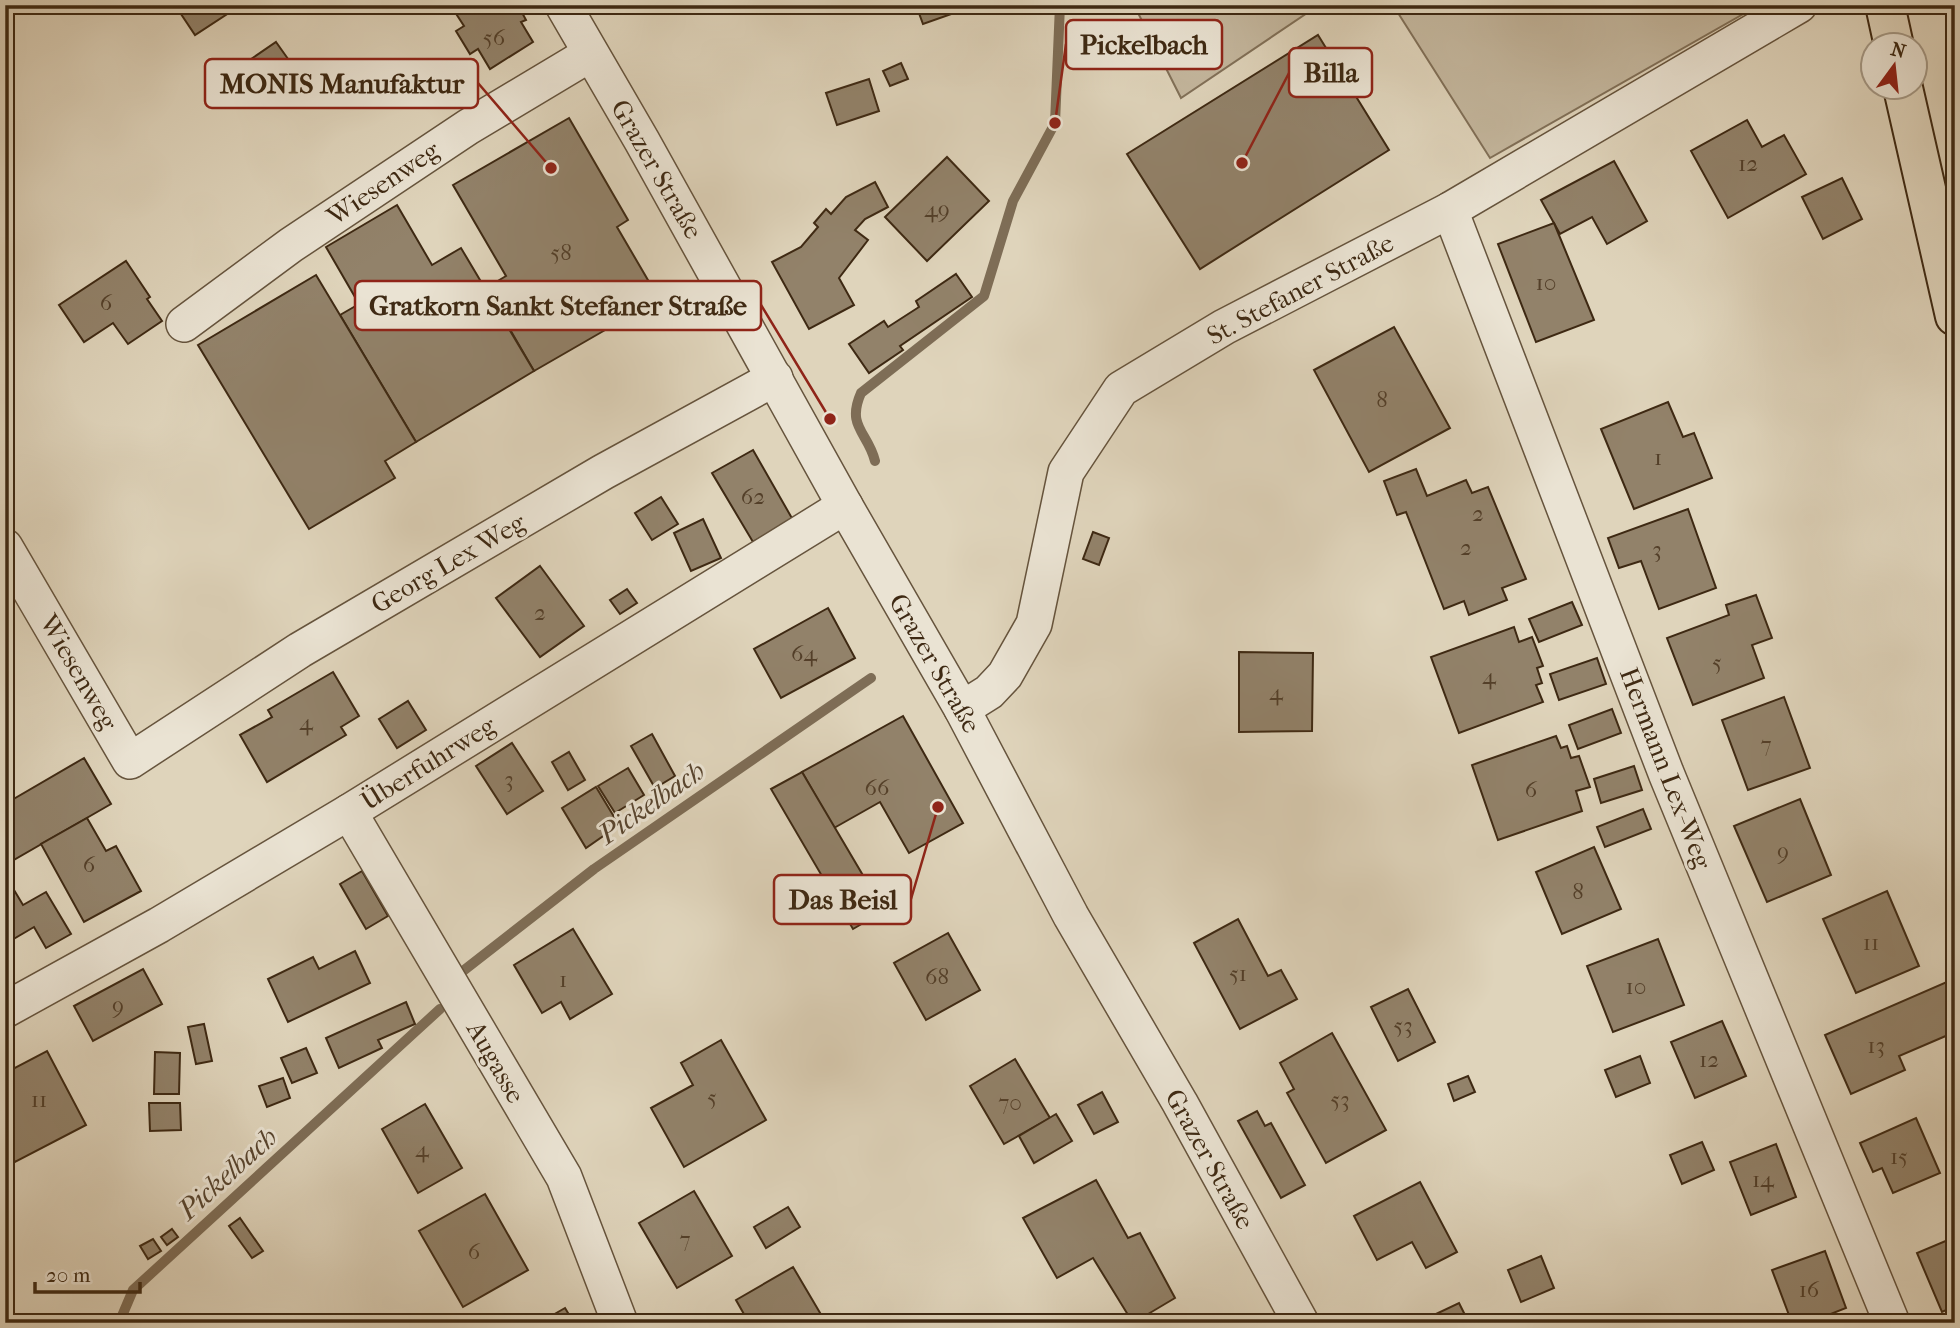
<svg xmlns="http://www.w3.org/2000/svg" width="1960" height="1328" font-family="'IM FELL French Canon',serif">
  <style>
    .green { fill: #c4b79e; stroke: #817058; stroke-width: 2 }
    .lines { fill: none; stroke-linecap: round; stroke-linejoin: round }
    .stream { stroke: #7e6d56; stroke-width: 10 }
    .building { fill: #92826a; stroke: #3e2913; stroke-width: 2 }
    .minor-casing { stroke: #66543d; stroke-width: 38 }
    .major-casing { stroke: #3e2913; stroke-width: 42 }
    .minor { stroke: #eae3d3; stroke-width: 35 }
    .major { stroke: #dfd4bb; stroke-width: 38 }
    .labels { text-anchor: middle; stroke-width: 6; stroke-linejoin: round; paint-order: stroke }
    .number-label { font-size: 23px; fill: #533f29 }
    .street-label { font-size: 26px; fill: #3e2913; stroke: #eae3d3 }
    .water-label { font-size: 28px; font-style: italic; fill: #58452f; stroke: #eae3d3 }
    .leader { fill: none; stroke: #8f2418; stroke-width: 2.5 }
    .callout-dot { fill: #8f2418; stroke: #eae3d3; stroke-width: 2.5 }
    .callout { fill: #eae3d3; stroke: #8f2418; stroke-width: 2.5 }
    .callout-label { font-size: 28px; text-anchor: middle; font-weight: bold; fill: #3e2913 }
  </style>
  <rect width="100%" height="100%" fill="#dfd4bb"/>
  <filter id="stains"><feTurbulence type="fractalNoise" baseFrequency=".00286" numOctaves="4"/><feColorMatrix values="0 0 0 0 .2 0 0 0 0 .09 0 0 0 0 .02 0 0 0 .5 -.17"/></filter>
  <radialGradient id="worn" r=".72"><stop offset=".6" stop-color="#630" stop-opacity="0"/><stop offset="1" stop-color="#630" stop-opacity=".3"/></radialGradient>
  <g class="green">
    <path d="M 1134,5 L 1319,5 L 1181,98 Z"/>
    <path d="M 1393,5 L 1759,5 L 1490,158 Z"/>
  </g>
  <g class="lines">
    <g class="stream">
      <path d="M 875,461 C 868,432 846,427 861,393 L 984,296 L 1013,201 L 1055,123 L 1060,5"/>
      <path d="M 463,971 L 594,869 L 871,678"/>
      <path d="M 119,1323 L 133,1290 L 440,1009"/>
    </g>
  </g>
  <g class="building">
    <path d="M 175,5 L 241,5 L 195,35 Z"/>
    <path d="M 459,5 L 518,5 L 526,20 L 521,22 L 533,42 L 490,69 L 478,49 L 470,54 L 456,31 L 464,26 L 453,9 Z"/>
    <path d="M 916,5 L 974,5 L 974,6 L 923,24 Z"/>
    <path d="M 1318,35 L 1389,150 L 1200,269 L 1127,154 Z"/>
    <path d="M 276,42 L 298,73 L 257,102 L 235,70 Z"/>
    <path d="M 901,63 L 908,79 L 890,86 L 883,71 Z"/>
    <path d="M 869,79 L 879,111 L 837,125 L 826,93 Z"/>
    <path d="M 569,118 L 628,220 L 617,227 L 659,299 L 534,371 L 486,288 L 506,276 L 453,185 Z"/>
    <path d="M 1747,120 L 1762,147 L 1784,135 L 1806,174 L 1728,218 L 1691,151 Z"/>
    <path d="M 947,157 L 989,201 L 927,261 L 885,217 Z"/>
    <path d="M 1614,161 L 1647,221 L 1607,244 L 1592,217 L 1560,234 L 1541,200 Z"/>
    <path d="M 1842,178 L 1862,219 L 1823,239 L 1802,197 Z"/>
    <path d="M 875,182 L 888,207 L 865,219 L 855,230 L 868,240 L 839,278 L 854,305 L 809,329 L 772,262 L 801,247 L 818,227 L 814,223 L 826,209 L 831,214 L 846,197 Z"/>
    <path d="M 397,205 L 432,265 L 461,248 L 534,371 L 416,442 L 340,315 L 359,304 L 326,247 Z"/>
    <path d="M 1554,223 L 1594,320 L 1536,342 L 1498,244 Z"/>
    <path d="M 126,261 L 150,297 L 147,299 L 162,321 L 128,344 L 113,323 L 84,342 L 59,305 Z"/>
    <path d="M 956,274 L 972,297 L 900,346 L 903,350 L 869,373 L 849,344 L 884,321 L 888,327 L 919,307 L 916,301 Z"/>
    <path d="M 316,275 L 416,442 L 385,461 L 395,478 L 309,529 L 198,345 Z"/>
    <path d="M 1394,327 L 1450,428 L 1369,472 L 1314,370 Z"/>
    <path d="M 1668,402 L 1683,437 L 1694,433 L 1712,478 L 1634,509 L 1601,429 Z"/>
    <path d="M 753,450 L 793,520 L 753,542 L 712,473 Z"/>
    <path d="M 1416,469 L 1427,496 L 1466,480 L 1472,493 L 1488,487 L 1526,579 L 1502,588 L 1507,600 L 1469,615 L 1464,601 L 1444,609 L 1406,512 L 1397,515 L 1384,481 Z"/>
    <path d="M 661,497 L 678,524 L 652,540 L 635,513 Z"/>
    <path d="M 1688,509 L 1716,588 L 1659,609 L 1641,561 L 1619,568 L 1608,538 Z"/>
    <path d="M 703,519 L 721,558 L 691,571 L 674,533 Z"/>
    <path d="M 1093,532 L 1109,538 L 1099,565 L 1083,559 Z"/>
    <path d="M 540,566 L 584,626 L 540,657 L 496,598 Z"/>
    <path d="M 627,589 L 637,603 L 620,614 L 610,600 Z"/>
    <path d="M 1756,595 L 1772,638 L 1752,645 L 1764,678 L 1693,705 L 1667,638 L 1729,615 L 1726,605 Z"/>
    <path d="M 1572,602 L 1582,625 L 1539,642 L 1529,619 Z"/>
    <path d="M 828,608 L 855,658 L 781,698 L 754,649 Z"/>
    <path d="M 1514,627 L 1519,642 L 1532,637 L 1543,666 L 1537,668 L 1542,683 L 1536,685 L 1543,702 L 1459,733 L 1431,657 Z"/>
    <path d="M 1239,652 L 1313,653 L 1312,731 L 1239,732 Z"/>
    <path d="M 1597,658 L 1606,684 L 1559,700 L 1550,674 Z"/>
    <path d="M 333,672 L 359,716 L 341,727 L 346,735 L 267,782 L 240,735 L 272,717 L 268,710 Z"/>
    <path d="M 1784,697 L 1810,768 L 1748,790 L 1722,720 Z"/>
    <path d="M 408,701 L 426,730 L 397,748 L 379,719 Z"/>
    <path d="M 1612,709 L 1621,733 L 1578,749 L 1569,725 Z"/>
    <path d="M 903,716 L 963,823 L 909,853 L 880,802 L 834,828 L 802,772 Z"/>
    <path d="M 652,734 L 675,776 L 655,788 L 631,746 Z"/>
    <path d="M 1556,736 L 1561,748 L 1567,746 L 1571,758 L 1579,756 L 1590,787 L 1576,791 L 1582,811 L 1498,840 L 1472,765 Z"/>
    <path d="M 512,743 L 543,791 L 507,814 L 476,766 Z"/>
    <path d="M 569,752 L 585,780 L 568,790 L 552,762 Z"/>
    <path d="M 84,758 L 111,804 L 5,865 L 5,804 Z"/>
    <path d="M 1634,766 L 1642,790 L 1601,803 L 1594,779 Z"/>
    <path d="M 628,768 L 644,795 L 615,813 L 598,786 Z"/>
    <path d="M 802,772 L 884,911 L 853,929 L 771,789 Z"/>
    <path d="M 596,787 L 619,825 L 586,848 L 562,808 Z"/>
    <path d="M 1800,799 L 1831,875 L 1767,902 L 1734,826 Z"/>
    <path d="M 1643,809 L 1651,829 L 1605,847 L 1597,827 Z"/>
    <path d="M 87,818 L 106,851 L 116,846 L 141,891 L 84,922 L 41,844 Z"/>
    <path d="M 1594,847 L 1621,909 L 1562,934 L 1536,872 Z"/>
    <path d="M 362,871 L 388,916 L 366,929 L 340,884 Z"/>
    <path d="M 5,875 L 23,905 L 46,892 L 71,934 L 46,948 L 34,927 L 5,944 Z"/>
    <path d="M 1887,891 L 1919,966 L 1856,993 L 1823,919 Z"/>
    <path d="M 1238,919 L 1268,976 L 1281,970 L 1297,999 L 1240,1029 L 1194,943 Z"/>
    <path d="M 573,929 L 612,994 L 570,1019 L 561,1002 L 542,1013 L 514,965 Z"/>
    <path d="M 948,933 L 980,990 L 926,1020 L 894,963 Z"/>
    <path d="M 1658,939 L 1684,1005 L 1613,1032 L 1587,966 Z"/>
    <path d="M 355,951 L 370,983 L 288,1022 L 268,979 L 313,957 L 319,969 Z"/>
    <path d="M 143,969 L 162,1004 L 93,1041 L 74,1006 Z"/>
    <path d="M 1949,981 L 1955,994 L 1955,1032 L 1899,1056 L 1905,1070 L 1851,1094 L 1825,1035 Z"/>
    <path d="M 1408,989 L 1435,1042 L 1398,1061 L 1371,1007 Z"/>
    <path d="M 406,1002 L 415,1024 L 378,1040 L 382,1048 L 339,1068 L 326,1038 Z"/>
    <path d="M 1722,1021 L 1746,1076 L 1695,1098 L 1671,1042 Z"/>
    <path d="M 204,1024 L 212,1061 L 196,1064 L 188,1027 Z"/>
    <path d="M 1332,1033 L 1386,1130 L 1326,1163 L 1287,1093 L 1294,1089 L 1280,1063 Z"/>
    <path d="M 721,1040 L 766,1120 L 684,1167 L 651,1108 L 693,1085 L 681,1063 Z"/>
    <path d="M 306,1048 L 317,1073 L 292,1083 L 281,1058 Z"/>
    <path d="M 47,1051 L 86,1125 L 15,1162 L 5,1143 L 5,1073 Z"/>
    <path d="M 155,1052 L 180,1053 L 179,1094 L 154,1094 Z"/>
    <path d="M 1640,1056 L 1650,1083 L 1616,1097 L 1605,1070 Z"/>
    <path d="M 1015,1059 L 1050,1118 L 1004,1144 L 970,1086 Z"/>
    <path d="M 1468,1076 L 1475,1092 L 1454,1101 L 1448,1084 Z"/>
    <path d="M 283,1078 L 290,1098 L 267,1107 L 259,1086 Z"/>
    <path d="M 1102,1092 L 1118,1122 L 1094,1134 L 1078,1105 Z"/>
    <path d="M 149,1103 L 180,1103 L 181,1130 L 150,1131 Z"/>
    <path d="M 425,1104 L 462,1168 L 418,1193 L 382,1129 Z"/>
    <path d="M 1257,1111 L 1265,1126 L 1271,1123 L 1305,1185 L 1281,1198 L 1238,1121 Z"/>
    <path d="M 1056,1114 L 1072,1141 L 1034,1163 L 1019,1136 Z"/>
    <path d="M 1916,1118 L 1940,1173 L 1893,1193 L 1882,1168 L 1873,1172 L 1860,1143 Z"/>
    <path d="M 1702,1142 L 1714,1170 L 1682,1184 L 1670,1155 Z"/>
    <path d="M 1776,1144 L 1796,1197 L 1751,1215 L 1730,1162 Z"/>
    <path d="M 1096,1180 L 1128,1238 L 1140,1233 L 1175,1298 L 1133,1323 L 1093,1258 L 1057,1278 L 1023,1218 Z"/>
    <path d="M 1420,1182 L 1457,1252 L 1426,1268 L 1412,1242 L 1377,1260 L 1354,1216 Z"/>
    <path d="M 694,1191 L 732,1256 L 677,1288 L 639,1223 Z"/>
    <path d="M 485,1194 L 528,1270 L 463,1307 L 419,1231 Z"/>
    <path d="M 788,1207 L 800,1227 L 766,1248 L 754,1227 Z"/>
    <path d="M 240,1218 L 263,1251 L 252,1258 L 229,1226 Z"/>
    <path d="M 172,1229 L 178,1237 L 167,1245 L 161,1237 Z"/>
    <path d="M 1955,1237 L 1955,1306 L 1942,1312 L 1917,1253 Z"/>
    <path d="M 153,1239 L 161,1251 L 148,1259 L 140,1246 Z"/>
    <path d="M 1825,1251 L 1846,1308 L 1808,1323 L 1792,1323 L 1772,1270 Z"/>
    <path d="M 1541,1256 L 1554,1288 L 1521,1302 L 1508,1270 Z"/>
    <path d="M 793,1267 L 826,1323 L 749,1323 L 736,1300 Z"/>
    <path d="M 1459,1303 L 1469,1323 L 1417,1323 Z"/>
    <path d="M 565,1308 L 574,1323 L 539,1323 Z"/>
  </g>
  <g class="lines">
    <defs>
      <g id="minor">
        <path d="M 563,5 L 642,141 L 845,506 L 962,709 L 1071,916 L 1180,1103 L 1301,1323"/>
        <path d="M 1450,210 L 1666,773 L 1892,1323"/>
        <path d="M 184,324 L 291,245 L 468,127 L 590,54"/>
        <path d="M 5,547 L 130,761 L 300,650 L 603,472 L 775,378"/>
        <path d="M 962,709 L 989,692 L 1005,675 L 1034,624 L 1066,472 L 1121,389 L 1224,327 L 1450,210 L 1799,5"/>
        <path d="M 349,812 L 564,1177 L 620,1323"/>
        <path d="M 5,1010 L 159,925 L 349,812 L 845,506"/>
      </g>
      <g id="major">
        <path d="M 1885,5 L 1894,46"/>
        <path d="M 1903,88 L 1955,316"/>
      </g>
    </defs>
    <use href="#minor" class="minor-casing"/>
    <use href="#major" class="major-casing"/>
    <use href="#minor" class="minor"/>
    <use href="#major" class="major"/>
  </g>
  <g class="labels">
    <g class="number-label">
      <text x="494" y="45">56</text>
      <text x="1748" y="171">12</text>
      <text x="937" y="217">49</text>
      <text x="561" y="260">58</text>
      <text x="1546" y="290">10</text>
      <text x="106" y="310">6</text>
      <text x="1382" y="407">8</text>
      <text x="1658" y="465">1</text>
      <text x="753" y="504">62</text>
      <text x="1478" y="521">2</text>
      <text x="1466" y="555">2</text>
      <text x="1657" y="557">3</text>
      <text x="540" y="620">2</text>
      <text x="804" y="661">64</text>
      <text x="1717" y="670">5</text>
      <text x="1489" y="684">4</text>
      <text x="1276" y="700">4</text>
      <text x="306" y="730">4</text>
      <text x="1766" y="752">7</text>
      <text x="509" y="787">3</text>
      <text x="877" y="795">66</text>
      <text x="1531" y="797">6</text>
      <text x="1783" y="859">9</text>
      <text x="89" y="872">6</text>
      <text x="1578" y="899">8</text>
      <text x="1871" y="950">11</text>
      <text x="1238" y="981">51</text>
      <text x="937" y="984">68</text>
      <text x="563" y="987">1</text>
      <text x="1636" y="994">10</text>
      <text x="118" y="1013">9</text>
      <text x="1403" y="1033">53</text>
      <text x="1876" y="1053">13</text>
      <text x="1709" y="1067">12</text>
      <text x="712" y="1105">5</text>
      <text x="39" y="1107">11</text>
      <text x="1340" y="1107">53</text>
      <text x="1010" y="1110">70</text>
      <text x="422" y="1157">4</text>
      <text x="1899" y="1164">15</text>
      <text x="1763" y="1187">14</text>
      <text x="685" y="1247">7</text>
      <text x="474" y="1259">6</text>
      <text x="1809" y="1297">16</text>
    </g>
    <g class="street-label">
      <text transform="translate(657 169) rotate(60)" y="9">Grazer Straße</text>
      <text transform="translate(383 183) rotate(-34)" y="9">Wiesenweg</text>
      <text transform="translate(1300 289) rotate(-28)" y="9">St. Stefaner Straße</text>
      <text transform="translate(448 563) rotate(-30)" y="9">Georg Lex Weg</text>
      <text transform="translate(935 663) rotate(60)" y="9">Grazer Straße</text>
      <text transform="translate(79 672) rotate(60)" y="9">Wiesenweg</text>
      <text transform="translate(428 763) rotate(-32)" y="9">Überfuhrweg</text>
      <text transform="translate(1666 768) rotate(69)" y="9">Hermann Lex-Weg</text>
      <text transform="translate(496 1062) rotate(60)" y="9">Augasse</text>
      <text transform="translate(1210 1159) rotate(61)" y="9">Grazer Straße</text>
    </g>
    <g class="water-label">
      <text transform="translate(651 802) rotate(-35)" y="10">Pickelbach</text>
      <text transform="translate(227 1173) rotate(-42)" y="10">Pickelbach</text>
    </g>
  </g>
  <path class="leader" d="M1055 123L1066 44M1242 163L1289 73M551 168L478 83M830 419L761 305M938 807L911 899"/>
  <g class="callout-dot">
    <circle cx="1055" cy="123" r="7"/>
    <circle cx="1242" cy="163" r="7"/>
    <circle cx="551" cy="168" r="7"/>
    <circle cx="830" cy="419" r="7"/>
    <circle cx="938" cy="807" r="7"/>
  </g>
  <g class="callout">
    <rect x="1066" y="20" width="156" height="49" rx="7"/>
    <rect x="1289" y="48" width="83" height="49" rx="7"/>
    <rect x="205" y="59" width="273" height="49" rx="7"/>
    <rect x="355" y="281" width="406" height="49" rx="7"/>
    <rect x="774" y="875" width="137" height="49" rx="7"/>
  </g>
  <g class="callout-label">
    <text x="1144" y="54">Pickelbach</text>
    <text x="1331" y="82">Billa</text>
    <text x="342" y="93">MONIS Manufaktur</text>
    <text x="558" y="315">Gratkorn Sankt Stefaner Straße</text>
    <text x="843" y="909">Das Beisl</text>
  </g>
  <rect width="1960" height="1328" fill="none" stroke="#dfd4bb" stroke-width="28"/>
  <rect x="7" y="7" width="1946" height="1314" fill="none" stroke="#3e2913" stroke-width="3.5"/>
  <rect x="14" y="14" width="1932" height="1300" fill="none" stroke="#3e2913" stroke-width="2"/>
  <g transform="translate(1894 66) rotate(15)"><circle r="33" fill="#eae3d3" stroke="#a59986" stroke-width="2"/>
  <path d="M0-5L12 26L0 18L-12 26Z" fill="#8f2418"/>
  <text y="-10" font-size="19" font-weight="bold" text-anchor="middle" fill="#3e2913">N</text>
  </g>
  <path d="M35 1282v10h105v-10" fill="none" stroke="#3e2913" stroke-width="3.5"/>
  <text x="46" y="1282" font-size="21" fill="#3e2913" stroke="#eae3d3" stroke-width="5" paint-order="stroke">20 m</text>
  <rect width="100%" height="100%" filter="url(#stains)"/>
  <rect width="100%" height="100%" fill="url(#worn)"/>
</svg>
